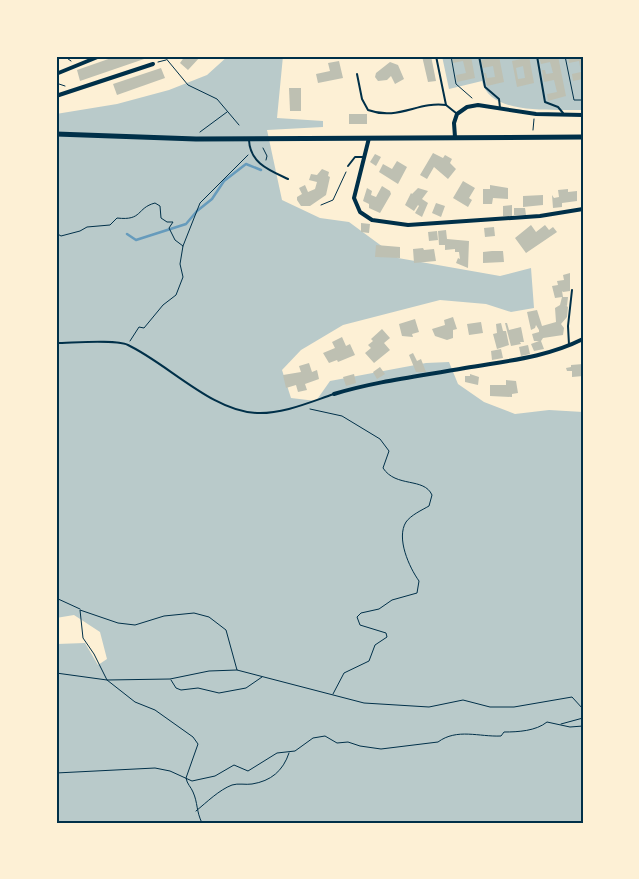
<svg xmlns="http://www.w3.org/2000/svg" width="639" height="879" font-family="Jost,sans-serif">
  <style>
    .green { fill: #b9caca }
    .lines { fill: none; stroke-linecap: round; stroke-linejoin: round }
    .stream { stroke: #669bbc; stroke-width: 2.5 }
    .building { fill: #bec0b2; fill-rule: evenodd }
    .path { stroke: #003049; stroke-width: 1 }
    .service { stroke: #003049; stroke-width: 2 }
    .minor { stroke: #003049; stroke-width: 4 }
    .secondary { stroke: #003049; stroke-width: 5 }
    .neatline { fill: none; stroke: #003049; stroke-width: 2 }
  </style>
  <rect width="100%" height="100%" fill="#fdf0d5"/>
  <g class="green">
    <path d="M 228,56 L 283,56 L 277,118 L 323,121 L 323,127 L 267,130 L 282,200 L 320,218 L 349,222 L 398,258 L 500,276 L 531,268 L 534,308 L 511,312 L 486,304 L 440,300 L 343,325 L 301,350 L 282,370 L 291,398 L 316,401 L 330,381 L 426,363 L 449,362 L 458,384 L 484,402 L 515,414 L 549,410 L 583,412 L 583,823 L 56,823 L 57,644 L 85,643 L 98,665 L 107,659 L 100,632 L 74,615 L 56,618 L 56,114 L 117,104 L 169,90 L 207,75 Z"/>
    <path d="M 442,56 L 583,56 L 583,110 C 555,109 489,116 482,81 L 449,89 Z"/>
  </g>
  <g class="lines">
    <path class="stream" d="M 127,234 L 136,240 L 186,224 L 197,211 L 212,199 L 224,181 L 246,164 L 261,170"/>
  </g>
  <g class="building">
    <path d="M 117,56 L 146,56 L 147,58 L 80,81 L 77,70 Z"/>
    <path d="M 185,56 L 188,57 L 201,56 L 188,70 L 180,63 Z"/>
    <path d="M 422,56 L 431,56 L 436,81 L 428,82 Z"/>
    <path d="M 452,56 L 471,56 L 475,78 L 457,82 L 456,75 L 466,73 L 463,61 L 453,63 Z"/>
    <path d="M 491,56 L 499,56 L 504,82 L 487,86 L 484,73 L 486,73 L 487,78 L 495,77 L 493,66 L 483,68 L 481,60 L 491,58 Z"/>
    <path d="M 521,56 L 529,56 L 534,83 L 517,87 L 512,61 L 521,59 ZM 523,66 L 525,78 L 518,79 L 516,68 Z"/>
    <path d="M 558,56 L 566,96 L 548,101 L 547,94 L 557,92 L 554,80 L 544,82 L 543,77 L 542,70 L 545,70 L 546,74 L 553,73 L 550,62 L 541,64 L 539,57 Z"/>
    <path d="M 568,56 L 583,56 L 583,79 L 573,81 L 572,74 L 581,72 L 579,61 L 569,63 Z"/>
    <path d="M 339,61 L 343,78 L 318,83 L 316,74 L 330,71 L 328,63 Z"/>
    <path d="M 390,62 L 398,65 L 404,79 L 395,84 L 391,76 L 387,80 L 378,81 L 375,77 L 376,73 Z"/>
    <path d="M 161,68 L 165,78 L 117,95 L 113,84 Z"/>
    <path d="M 289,88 L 301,88 L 301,111 L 290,111 Z"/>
    <rect x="349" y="114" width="18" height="10"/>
    <path d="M 433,153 L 443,158 L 445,155 L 452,159 L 450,163 L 456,169 L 448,179 L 434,167 L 427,179 L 420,175 Z"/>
    <path d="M 375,154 L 381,157 L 376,166 L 370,162 Z"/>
    <path d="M 397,161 L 407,167 L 398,184 L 379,172 L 383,164 L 392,169 Z"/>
    <path d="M 322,169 L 329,172 L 328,176 L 330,177 L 326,195 L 310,206 L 301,206 L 297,200 L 297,197 L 302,194 L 299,188 L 305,185 L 308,192 L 315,189 L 317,182 L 309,180 L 311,174 L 317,175 Z"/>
    <path d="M 463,181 L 475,188 L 469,198 L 472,200 L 468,207 L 453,198 Z"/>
    <path d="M 490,185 L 508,188 L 508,199 L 493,198 L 492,204 L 483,204 L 483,189 L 490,189 Z"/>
    <path d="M 382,186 L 390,191 L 391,194 L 380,213 L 369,208 L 369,204 L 363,201 L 367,188 L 372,191 L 371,195 L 376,197 Z"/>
    <path d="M 418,188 L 428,191 L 422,199 L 428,203 L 422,217 L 415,213 L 419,206 L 418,205 L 414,211 L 405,205 L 411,193 L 412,194 Z"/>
    <path d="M 568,189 L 568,192 L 577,191 L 577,201 L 562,203 L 562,207 L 553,208 L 552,195 L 554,198 L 559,197 L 558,190 Z"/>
    <path d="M 543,195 L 543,205 L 523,207 L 523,196 Z"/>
    <path d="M 436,203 L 445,206 L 441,217 L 432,213 Z"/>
    <path d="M 512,205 L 512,216 L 503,216 L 503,206 Z"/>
    <path d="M 514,208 L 525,208 L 526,215 L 514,215 Z"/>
    <path d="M 361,223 L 370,224 L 369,233 L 361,232 Z"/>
    <path d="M 531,225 L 536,232 L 545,225 L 549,230 L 553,227 L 557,232 L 526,253 L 515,238 Z"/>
    <path d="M 494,227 L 495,236 L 485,237 L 484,228 Z"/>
    <path d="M 446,230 L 447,239 L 469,241 L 468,268 L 456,263 L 458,258 L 460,259 L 459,252 L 455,252 L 455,249 L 445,250 L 445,245 L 439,245 L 438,231 Z"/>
    <path d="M 437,231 L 438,240 L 429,241 L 428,232 Z"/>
    <path d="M 376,245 L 400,247 L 400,258 L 375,257 Z"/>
    <path d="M 423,248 L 424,250 L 434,249 L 436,261 L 414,263 L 413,249 Z"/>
    <path d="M 492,251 L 503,251 L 504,262 L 483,263 L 483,252 Z"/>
    <path d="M 570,273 L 570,291 L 563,292 L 562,291 L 563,297 L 568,297 L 567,306 L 565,305 L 568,307 L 567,317 L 561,324 L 564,328 L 563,335 L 543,338 L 541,341 L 544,349 L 534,351 L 531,344 L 539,341 L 534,341 L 532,334 L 539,332 L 539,330 L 536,325 L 535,328 L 531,330 L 527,312 L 537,310 L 542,326 L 556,322 L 555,308 L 560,305 L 562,297 L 555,298 L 552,286 L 558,285 L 557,281 L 564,280 L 563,275 Z"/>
    <path d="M 453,317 L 457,329 L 453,330 L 453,338 L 447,340 L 435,336 L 432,329 L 445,325 L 444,320 Z"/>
    <path d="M 415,319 L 419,332 L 412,334 L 413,337 L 402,336 L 399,324 Z"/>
    <path d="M 481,322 L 483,333 L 469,335 L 467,324 Z"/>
    <path d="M 501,323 L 503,331 L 506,331 L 509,345 L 497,349 L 493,334 L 497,333 L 496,324 Z"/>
    <path d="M 505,323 L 507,323 L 509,330 L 521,327 L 524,342 L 520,342 L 521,344 L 511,346 Z"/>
    <path d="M 382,329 L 390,338 L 384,343 L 390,350 L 374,363 L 365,353 L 371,348 L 368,345 L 373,341 L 371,339 Z"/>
    <path d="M 342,337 L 346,346 L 350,344 L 355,355 L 338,362 L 337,360 L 329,363 L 323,353 L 335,348 L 332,342 Z"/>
    <path d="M 528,345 L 530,354 L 521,356 L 519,347 Z"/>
    <path d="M 501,349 L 503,358 L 492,360 L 491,351 Z"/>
    <path d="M 413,353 L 417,361 L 421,359 L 426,372 L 416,372 L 409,355 Z"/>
    <path d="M 309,363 L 312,372 L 317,370 L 319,379 L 305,384 L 307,390 L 298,392 L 296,385 L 286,388 L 283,375 L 301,372 L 299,366 Z"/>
    <path d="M 583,364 L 583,376 L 572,377 L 572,371 L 567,371 L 566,368 L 571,367 L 571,365 Z"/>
    <path d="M 380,367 L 385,374 L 377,379 L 373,372 Z"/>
    <path d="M 354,374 L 356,383 L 346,386 L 343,377 Z"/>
    <path d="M 470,374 L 479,377 L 478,385 L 465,382 L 465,376 L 470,376 Z"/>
    <path d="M 506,380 L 516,381 L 518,393 L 512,394 L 512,397 L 490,396 L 490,385 L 506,385 Z"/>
  </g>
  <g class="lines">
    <g class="path">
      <path d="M 64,56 L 71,61"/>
      <path d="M 164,56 L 188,85 L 217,99 L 239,125"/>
      <path d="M 451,56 L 456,84 L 472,98"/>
      <path d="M 565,56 L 574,100 L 583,100"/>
      <path d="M 158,62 L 166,60"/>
      <path d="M 56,83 L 65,86"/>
      <path d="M 533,130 L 534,119"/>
      <path d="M 200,132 L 227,112"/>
      <path d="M 263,148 L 267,156 L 266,160"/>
      <path d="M 321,205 L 333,200 L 346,172"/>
      <path d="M 56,233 L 61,236 L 80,231 L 87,227 L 110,225 L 117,218 C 143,221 136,208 155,203 L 160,206 L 161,218 L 167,222 L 173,222 L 169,228 L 175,240 L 183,246 L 180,264 L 183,277 L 176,295 L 163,305 L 144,328 L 139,327 L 130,341"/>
      <path d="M 183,246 L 200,203 L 248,155"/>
      <path d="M 310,409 L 342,416 L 380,439 L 389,451 L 383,468 C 396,488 424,477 432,495 L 429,506 C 422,510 411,515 406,522 C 396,538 409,567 419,581 L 417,593 L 392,600 L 379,609 L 361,613 L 357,617 L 360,625 L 386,633 L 387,637 L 375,645 L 369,661 L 344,673 L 333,694"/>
      <path d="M 56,598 L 80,609"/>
      <path d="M 237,670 L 209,671 L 170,679 L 107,680 L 94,654 L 83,638 L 80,610 L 118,623 L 135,625 L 164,616 L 194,613 L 209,617 L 226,630 L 237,670 L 364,703 L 429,707 L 463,700 L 490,707 L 514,707 L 572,697 L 583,709"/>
      <path d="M 56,673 L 107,680 L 135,702 L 155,710 L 193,737 L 198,744 L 186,778 C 187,784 191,787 193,792 C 198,803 196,811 202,823"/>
      <path d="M 171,680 L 176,688 L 181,690 L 198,688 L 219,693 L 246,688 L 262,677"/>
      <path d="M 561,724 L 583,718"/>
      <path d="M 56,773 L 155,768 L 170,771 L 192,781 L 215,776 L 234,765 L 248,771 L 277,753 L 295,751 L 313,738 L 325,736 L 337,743 L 348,742 L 360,746 L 381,749 L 438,742 C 457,728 479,737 501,736 L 504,732 C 518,732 536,731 547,722 L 570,727 L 583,726"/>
      <path d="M 196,811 C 207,802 219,790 232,785 C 238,783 246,785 252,784 C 271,781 283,771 289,753"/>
    </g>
    <g class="service">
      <path d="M 436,56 L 446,105 L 456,113"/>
      <path d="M 479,56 L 485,87 L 499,99 L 500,108"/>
      <path d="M 537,56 L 545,102 L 558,107 L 563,113"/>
      <path d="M 357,74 L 362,99 L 368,110 C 398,121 418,101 446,105"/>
      <path d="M 249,140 C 250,163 269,170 288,179"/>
      <path d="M 348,166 L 355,157 L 364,157"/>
      <path d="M 56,343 C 72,343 116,339 128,345 C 168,364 213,412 257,413 C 283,414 310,402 334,394"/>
      <path d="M 569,345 L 568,326 L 572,290"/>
    </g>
    <g class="minor">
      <path d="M 174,57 L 175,56"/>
      <path d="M 56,74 L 100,56"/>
      <path d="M 56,96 L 153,64"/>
      <path d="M 455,137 L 454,123 L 457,114 L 467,107 L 478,105 L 536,114 L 583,115"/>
      <path d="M 369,138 L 354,198 L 360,212 L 372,220 L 408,225 L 540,216 L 583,209"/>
      <path d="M 334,394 C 377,381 421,376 465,368 C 505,361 545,358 583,339"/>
    </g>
    <path class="secondary" d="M 56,134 L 196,139 L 583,137"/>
  </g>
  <rect width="639" height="879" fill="none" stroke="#fdf0d5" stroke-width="115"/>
  <rect x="58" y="58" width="524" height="764" class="neatline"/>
</svg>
